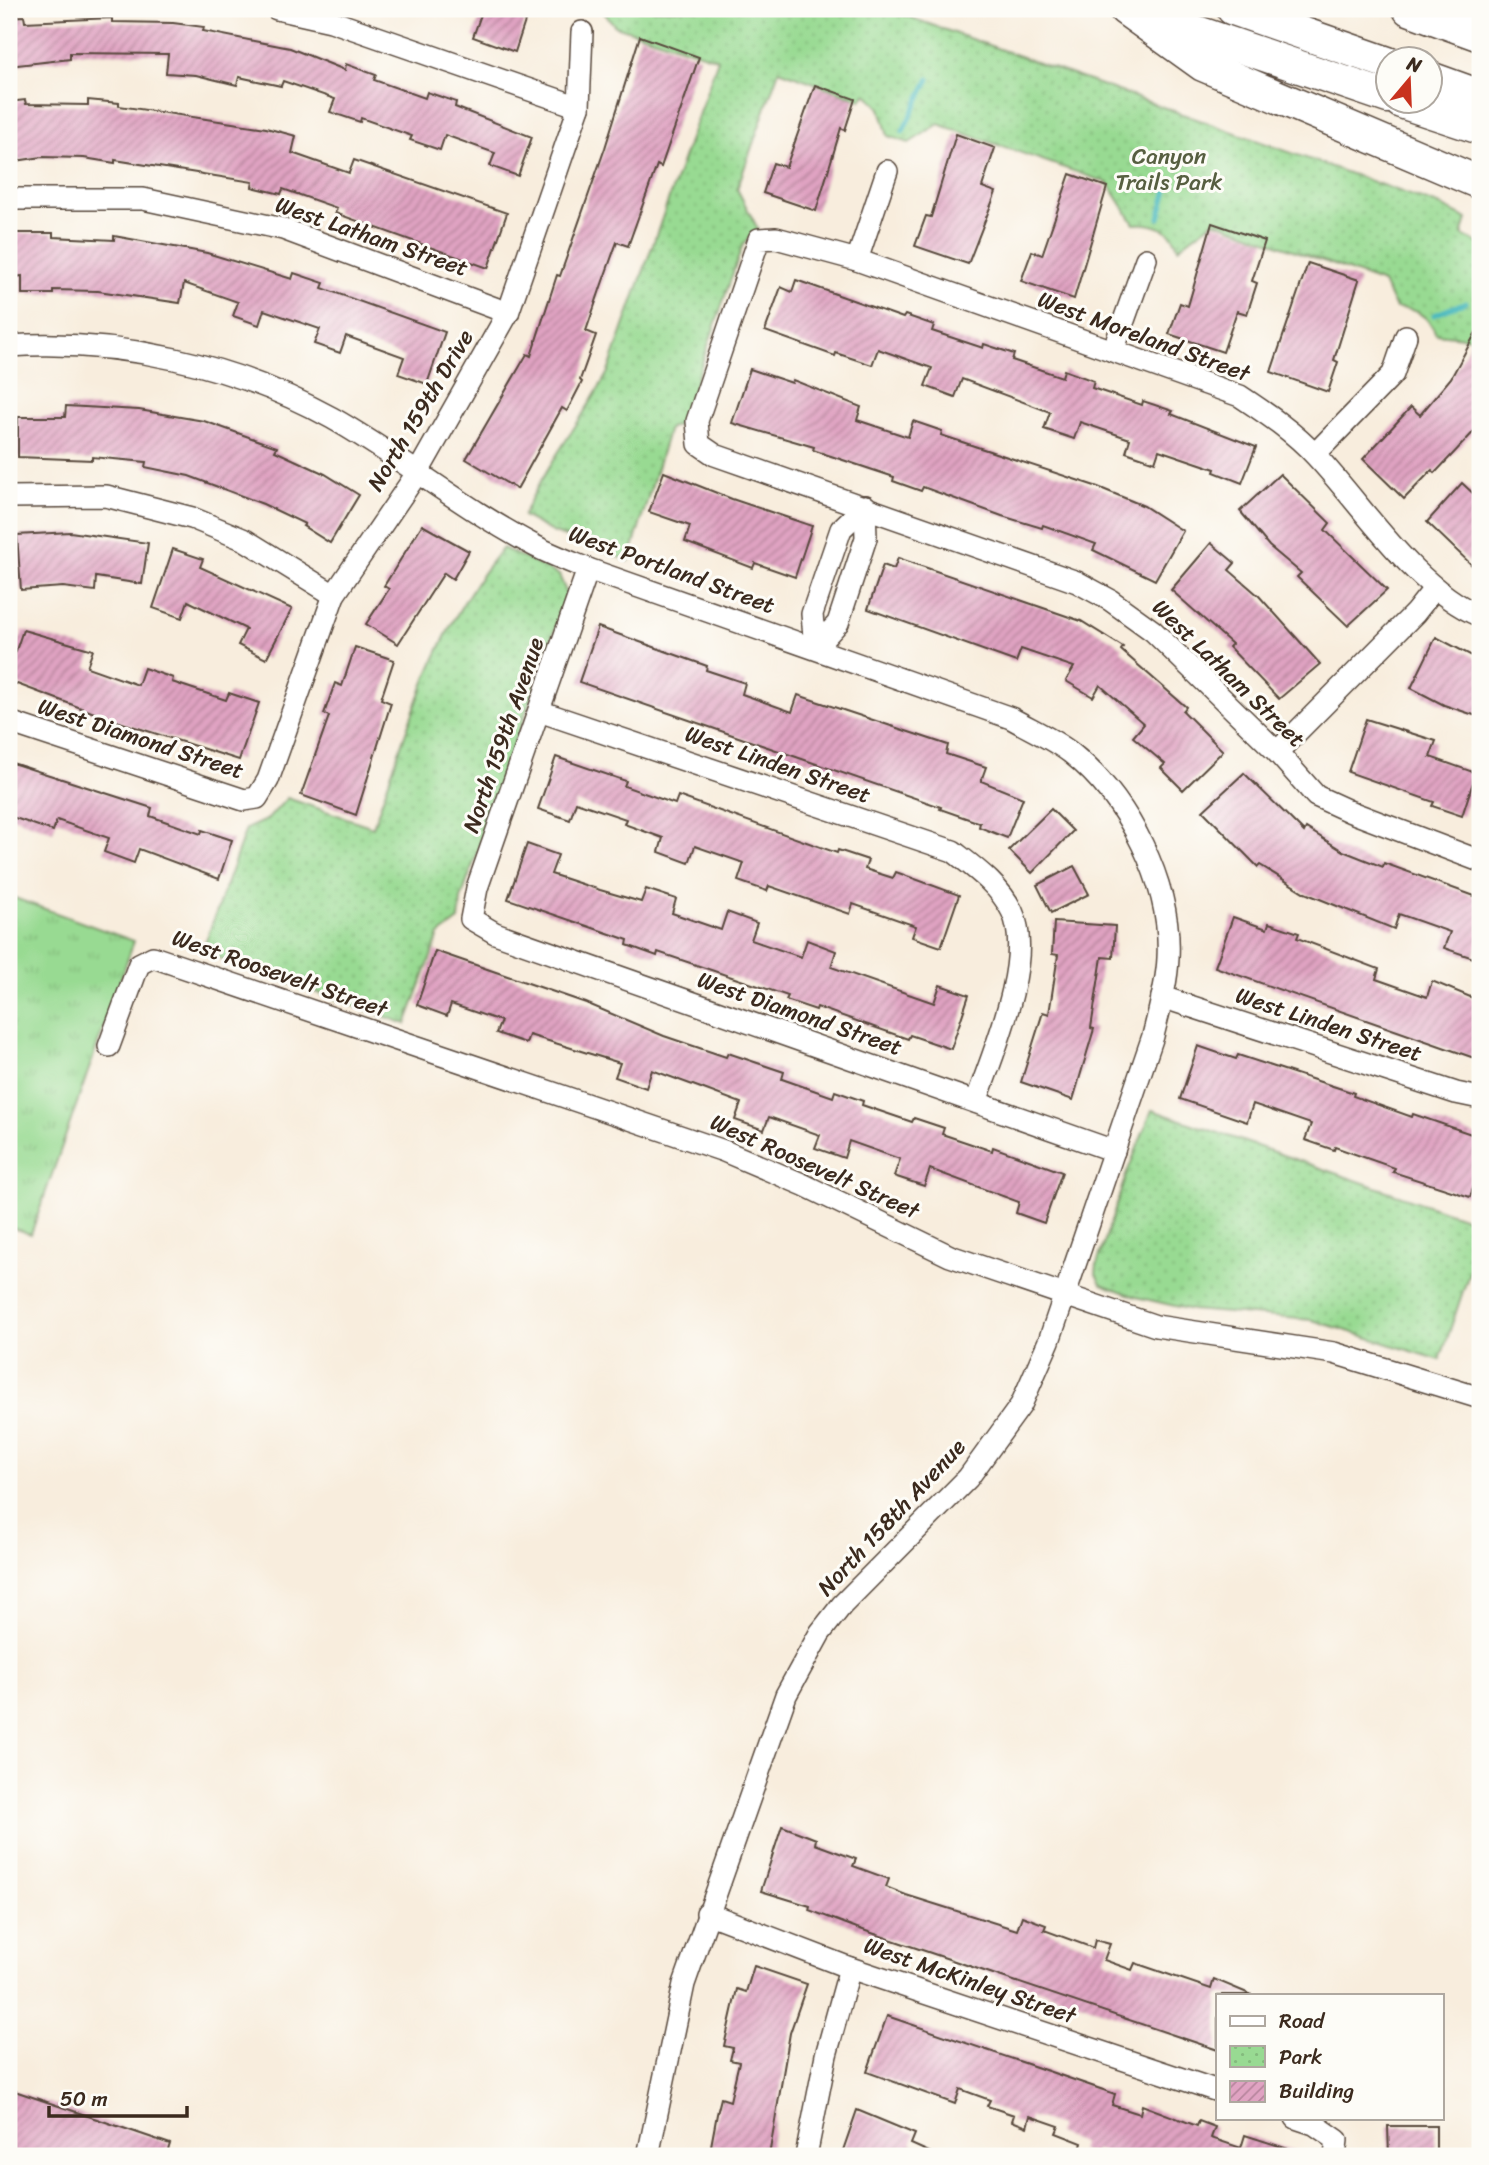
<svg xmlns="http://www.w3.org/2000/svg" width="1489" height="2165" font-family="Sriracha,sans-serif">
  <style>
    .grass { fill: url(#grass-tufts); stroke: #6a8258; stroke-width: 2 }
    .park { fill: url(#park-dots); stroke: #6a8258; stroke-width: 2 }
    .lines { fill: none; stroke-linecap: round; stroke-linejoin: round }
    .stream { stroke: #49b9bf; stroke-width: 5 }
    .building { fill: url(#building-hatch) }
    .minor-casing { stroke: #57473b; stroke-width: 24 }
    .highway-casing { stroke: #57473b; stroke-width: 35 }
    .minor { stroke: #fff; stroke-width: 21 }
    .highway { stroke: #fff; stroke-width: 32 }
    .labels { text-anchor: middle; stroke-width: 6; stroke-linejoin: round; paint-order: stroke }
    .park-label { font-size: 23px; fill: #575f41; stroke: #fdfcf7 }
    .street-label { font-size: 23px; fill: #3b2a1e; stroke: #fdfcf7 }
  </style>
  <defs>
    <pattern id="grass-tufts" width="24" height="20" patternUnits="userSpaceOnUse" patternTransform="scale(1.75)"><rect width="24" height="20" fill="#98da92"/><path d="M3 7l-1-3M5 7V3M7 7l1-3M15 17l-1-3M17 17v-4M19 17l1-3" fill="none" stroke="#84bb7d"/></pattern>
    <pattern id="park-dots" width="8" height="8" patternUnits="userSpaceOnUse" patternTransform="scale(1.75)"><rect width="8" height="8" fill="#98da92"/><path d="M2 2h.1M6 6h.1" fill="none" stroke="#84bb7d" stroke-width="1.8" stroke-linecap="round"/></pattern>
    <pattern id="building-hatch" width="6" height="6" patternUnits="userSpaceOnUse" patternTransform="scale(1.75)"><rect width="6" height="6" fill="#e0a3c2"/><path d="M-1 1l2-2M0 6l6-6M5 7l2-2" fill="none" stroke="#b7859d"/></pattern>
  </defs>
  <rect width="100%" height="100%" fill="#fdfcf7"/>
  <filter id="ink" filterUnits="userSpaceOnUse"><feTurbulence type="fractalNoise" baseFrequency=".0143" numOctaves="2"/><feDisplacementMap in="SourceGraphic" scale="14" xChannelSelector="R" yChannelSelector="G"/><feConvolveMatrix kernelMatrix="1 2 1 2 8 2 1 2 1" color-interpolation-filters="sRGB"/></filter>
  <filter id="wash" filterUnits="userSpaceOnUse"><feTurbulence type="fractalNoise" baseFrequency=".00686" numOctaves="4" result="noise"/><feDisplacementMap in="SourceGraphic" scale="28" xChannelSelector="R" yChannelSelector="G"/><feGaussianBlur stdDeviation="1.57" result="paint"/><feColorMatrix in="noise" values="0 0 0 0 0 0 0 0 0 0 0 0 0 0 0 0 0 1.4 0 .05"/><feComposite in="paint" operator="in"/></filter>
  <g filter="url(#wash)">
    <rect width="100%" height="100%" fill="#f8eddd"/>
    <path class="grass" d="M 9,896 L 134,941 L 31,1234 L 9,1227 Z"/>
    <g class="park">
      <path d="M 601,9 L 887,9 L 1441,206 L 1467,219 L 1462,235 L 1480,244 L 1480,342 L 1473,338 L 1436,334 C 1429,316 1416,308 1396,308 L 1383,283 L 1214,221 L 1178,248 C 1174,229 1152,222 1134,224 L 1108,183 L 955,130 L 939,124 L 909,143 L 888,136 L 880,108 L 866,93 L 861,100 L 779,70 L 737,189 L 758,229 L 743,244 L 681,424 L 669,428 L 629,561 L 552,532 L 523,516 C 546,464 582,421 608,372 L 718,59 L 615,26 Z"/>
      <path d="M 503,548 L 559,575 L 567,594 L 461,899 L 459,920 L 439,935 L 406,1024 L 202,952 L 246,829 L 268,819 L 287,798 L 373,827 C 407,731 435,626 503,548 Z"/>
      <path d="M 1152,1110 L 1480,1223 L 1480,1240 L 1440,1360 L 1312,1320 L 1192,1310 L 1136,1297 L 1101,1284 L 1096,1274 L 1097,1264 L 1125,1178 Z"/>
    </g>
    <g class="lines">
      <g class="stream">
        <path d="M 903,131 L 929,79"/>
        <path d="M 1159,218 L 1169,183"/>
        <path d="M 1434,315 L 1466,302"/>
      </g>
    </g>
    <g id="blocks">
      <g class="building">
        <path d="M 483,9 L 529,9 L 515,52 L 473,37 Z"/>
        <path d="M 24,16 L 25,22 L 112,18 L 112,22 L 173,23 L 204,27 L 203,31 L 290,48 L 345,70 L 346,64 L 376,75 L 374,80 L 425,98 L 427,92 L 456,102 L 455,107 L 532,137 L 518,176 L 490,166 L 495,153 L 445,135 L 440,150 L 410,140 L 412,136 L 361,118 L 360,122 L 330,112 L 335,99 L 283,81 L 281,86 L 239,77 L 237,85 L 196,75 L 166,73 L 168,54 L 70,53 L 70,59 L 9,66 L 9,17 Z"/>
        <path d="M 640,36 L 699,57 L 661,167 L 657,165 L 628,246 L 617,242 L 603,281 L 586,331 L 596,335 L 580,380 L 582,382 L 567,411 L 562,408 L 517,489 L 466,459 L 527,354 L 531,356 L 557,275 L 560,276 L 605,148 Z"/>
        <path d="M 815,85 L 855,99 L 845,130 L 841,128 L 816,211 L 763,193 L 773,163 L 786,167 Z"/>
        <path d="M 25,100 L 26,104 L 88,105 L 88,100 L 119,103 L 119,106 L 266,128 L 296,136 L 292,153 L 349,173 L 354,160 L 507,213 L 488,268 L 335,213 L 337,208 L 283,189 L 281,194 L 252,187 L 253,182 L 115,160 L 115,163 L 84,158 L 42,157 L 9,162 L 9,102 Z"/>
        <path d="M 956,134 L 995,148 L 982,187 L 996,192 L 968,264 L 915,246 L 926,216 L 931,217 Z"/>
        <path d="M 1070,174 L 1107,187 L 1074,299 L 1021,281 L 1032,251 L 1042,255 Z"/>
        <path d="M 1212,223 L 1265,241 L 1252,281 L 1257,283 L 1247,314 L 1237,311 L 1223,352 L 1169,334 L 1180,303 L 1188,306 Z"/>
        <path d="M 9,233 L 53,233 L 53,237 L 114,240 L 114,236 L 207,253 L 292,279 L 294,273 L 324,283 L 322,288 L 445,332 L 427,384 L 398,374 L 404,357 L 346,336 L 340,353 L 314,344 L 320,329 L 264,310 L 259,325 L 233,316 L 238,302 L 184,283 L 180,303 L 98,291 L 53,290 L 53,294 L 22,294 L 22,276 L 9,278 Z"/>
        <path d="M 1308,263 L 1359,280 L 1334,360 L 1338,362 L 1328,392 L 1271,372 Z"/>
        <path d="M 796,280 L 903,318 L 905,315 L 934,325 L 932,331 L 983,348 L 984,344 L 1014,354 L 1012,360 L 1062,377 L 1064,370 L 1094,381 L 1092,388 L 1142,405 L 1143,401 L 1173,411 L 1171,414 L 1256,447 L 1242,483 L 1214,472 L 1215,469 L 1159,450 L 1155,462 L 1126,452 L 1130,439 L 1080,422 L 1074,439 L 1044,429 L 1050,412 L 962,379 L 955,397 L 925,386 L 932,368 L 878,349 L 872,365 L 836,353 L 835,356 L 765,331 L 781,287 L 792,292 Z"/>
        <path d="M 1480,325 L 1480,425 L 1435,473 L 1432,470 L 1404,499 L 1363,459 L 1411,407 L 1420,415 L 1451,378 Z"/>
        <path d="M 750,369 L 792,383 L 793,380 L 861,407 L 857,420 L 908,437 L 913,421 L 942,431 L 941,435 L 1098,487 L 1144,506 L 1183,531 L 1155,580 L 1093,550 L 1096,544 L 1043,525 L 1042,528 L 1002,516 L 923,487 L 921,491 L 893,481 L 894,477 L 813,450 L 814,447 L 732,423 Z"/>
        <path d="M 66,406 L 139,410 L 204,421 L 277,447 L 275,451 L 325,474 L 359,495 L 330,543 L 303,526 L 305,524 L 263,504 L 189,476 L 145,467 L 146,462 L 92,457 L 92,460 L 18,457 L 18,417 L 65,417 Z"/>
        <path d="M 664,472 L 732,499 L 812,526 L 795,577 L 755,563 L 753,568 L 685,542 L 690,526 L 649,512 Z"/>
        <path d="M 1280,474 L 1330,523 L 1325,530 L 1387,590 L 1348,626 L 1297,577 L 1301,573 L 1269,546 L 1240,511 Z"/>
        <path d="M 1462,483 L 1480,500 L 1480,573 L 1427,522 Z"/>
        <path d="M 422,525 L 469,551 L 453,579 L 444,573 L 398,644 L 366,624 L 389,589 L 384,586 Z"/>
        <path d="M 70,532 L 148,543 L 142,584 L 96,577 L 95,591 L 63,587 L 21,590 L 17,535 Z"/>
        <path d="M 1211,543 L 1235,563 L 1229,570 L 1259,596 L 1320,664 L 1279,699 L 1229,647 L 1232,644 L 1171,590 Z"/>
        <path d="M 173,549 L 203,559 L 200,567 L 292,609 L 266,659 L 238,645 L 246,629 L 188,601 L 182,618 L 153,608 Z"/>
        <path d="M 898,558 L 1081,621 L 1123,647 L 1121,650 L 1186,707 L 1183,711 L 1223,751 L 1183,790 L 1161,768 L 1165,764 L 1133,737 L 1144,724 L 1100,685 L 1093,697 L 1066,681 L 1074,667 L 1021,649 L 1016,662 L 868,609 L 883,565 L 894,569 Z"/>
        <path d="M 598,627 L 707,666 L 706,670 L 745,683 L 742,694 L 792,712 L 798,695 L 948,745 L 946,754 L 986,767 L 981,781 L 1023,798 L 1007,838 L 979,827 L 980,823 L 940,809 L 941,807 L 579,682 Z"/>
        <path d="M 23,630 L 93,650 L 87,667 L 138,685 L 144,668 L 173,678 L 172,682 L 226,700 L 229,693 L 259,703 L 239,760 L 113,720 L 9,681 L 9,671 Z"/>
        <path d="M 1436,637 L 1480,660 L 1480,717 L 1444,705 L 1411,688 Z"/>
        <path d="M 355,647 L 394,660 L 381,699 L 391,703 L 356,815 L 301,795 L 329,716 L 324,714 L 335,683 L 342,686 Z"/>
        <path d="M 1366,719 L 1436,741 L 1430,757 L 1476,773 L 1462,816 L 1432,806 L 1434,802 L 1348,772 Z"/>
        <path d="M 556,757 L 626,781 L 624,786 L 675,804 L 678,796 L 837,853 L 838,850 L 868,860 L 865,869 L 893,878 L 896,872 L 959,895 L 941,947 L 912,937 L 916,926 L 853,904 L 850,914 L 769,886 L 767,891 L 738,881 L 744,863 L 695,846 L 689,863 L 659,852 L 663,838 L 624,824 L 626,819 L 576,802 L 570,820 L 538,809 Z"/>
        <path d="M 9,762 L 152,808 L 150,816 L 201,834 L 202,830 L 232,840 L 219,879 L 139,849 L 134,863 L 104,852 L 109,838 L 57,820 L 53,831 L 9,816 Z"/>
        <path d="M 1244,773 L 1304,832 L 1306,828 L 1343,851 L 1383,867 L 1384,863 L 1480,898 L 1480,938 L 1473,958 L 1444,948 L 1450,932 L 1399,914 L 1394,929 L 1305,893 L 1260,865 L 1258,867 L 1203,811 Z"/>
        <path d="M 1051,809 L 1073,831 L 1032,873 L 1009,850 Z"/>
        <path d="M 527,844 L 558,855 L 551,874 L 600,890 L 641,902 L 646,889 L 676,899 L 672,913 L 721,930 L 727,912 L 757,923 L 751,940 L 801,957 L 807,940 L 836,951 L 831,967 L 934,1003 L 940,985 L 969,995 L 951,1049 L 910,1035 L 908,1039 L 817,1007 L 816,1010 L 786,1000 L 788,996 L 658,952 L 657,956 L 627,945 L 628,940 L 508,899 Z"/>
        <path d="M 1074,866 L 1089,894 L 1051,913 L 1037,885 Z"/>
        <path d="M 1233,917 L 1267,929 L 1269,923 L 1299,933 L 1297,938 L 1379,969 L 1376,979 L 1427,997 L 1432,981 L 1480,1001 L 1480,1060 L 1215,967 Z"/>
        <path d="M 1054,922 L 1115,926 L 1113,958 L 1102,957 L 1091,1028 L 1094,1029 L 1073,1100 L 1021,1082 L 1043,1012 L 1049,1014 L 1058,955 L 1052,954 Z"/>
        <path d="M 435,951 L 586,1003 L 664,1036 L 726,1057 L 728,1053 L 784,1072 L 782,1079 L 833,1097 L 835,1091 L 863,1101 L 862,1105 L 912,1122 L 914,1118 L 944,1128 L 942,1134 L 992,1151 L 993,1147 L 1062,1172 L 1044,1223 L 1016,1213 L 1019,1202 L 930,1169 L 924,1186 L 894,1176 L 900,1159 L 849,1141 L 844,1158 L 815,1148 L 820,1135 L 769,1117 L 764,1130 L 735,1120 L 741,1103 L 701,1088 L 652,1070 L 646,1088 L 615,1077 L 620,1063 L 529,1035 L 526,1043 L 496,1033 L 501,1021 L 451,1004 L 447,1016 L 417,1005 Z"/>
        <path d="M 1198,1046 L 1236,1059 L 1238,1055 L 1354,1093 L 1353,1096 L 1412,1117 L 1413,1114 L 1480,1137 L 1480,1168 L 1470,1197 L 1393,1172 L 1395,1168 L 1335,1147 L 1334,1150 L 1305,1140 L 1311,1124 L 1253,1104 L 1247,1122 L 1180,1099 Z"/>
        <path d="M 782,1826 L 816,1839 L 815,1844 L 856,1859 L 853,1866 L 889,1879 L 886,1887 L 906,1895 L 1017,1930 L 1022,1916 L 1046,1925 L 1044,1930 L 1093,1948 L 1095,1940 L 1110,1944 L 1104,1960 L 1132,1970 L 1135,1963 L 1211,1989 L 1214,1979 L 1252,1995 L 1218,1995 L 1218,2050 L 857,1928 L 809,1910 L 810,1906 L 761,1891 Z"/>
        <path d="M 754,1966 L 807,1984 L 790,2033 L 769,2156 L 721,2156 L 723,2149 L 711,2146 L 717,2114 L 721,2098 L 730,2101 L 739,2062 L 730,2060 L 733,2048 L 724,2046 L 737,1989 L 746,1992 Z"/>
        <path d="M 887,2016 L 1115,2094 L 1112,2105 L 1140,2114 L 1142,2105 L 1197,2126 L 1199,2121 L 1215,2127 L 1211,2138 L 1241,2148 L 1245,2135 L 1301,2153 L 1301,2156 L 1115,2156 L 1095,2150 L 1093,2155 L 1080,2150 L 1082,2143 L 1056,2133 L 1059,2126 L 1030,2116 L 1027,2127 L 1012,2121 L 1014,2115 L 987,2106 L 990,2100 L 960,2089 L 955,2104 L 867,2072 Z"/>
        <path d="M 9,2089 L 170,2144 L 166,2156 L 9,2156 Z"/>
        <path d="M 857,2110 L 915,2134 L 911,2144 L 938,2156 L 841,2156 Z"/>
        <path d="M 1388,2126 L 1436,2126 L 1436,2156 L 1389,2156 Z"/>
      </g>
    </g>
  </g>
  <g filter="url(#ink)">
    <use href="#blocks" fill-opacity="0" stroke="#57473b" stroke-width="2"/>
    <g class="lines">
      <defs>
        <g id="minor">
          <path d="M 277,9 L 331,21 L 579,107"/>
          <path d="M 9,199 L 143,199 L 283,229 L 508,313"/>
          <path d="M 857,260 L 887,171"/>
          <path d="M 9,346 C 120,339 234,364 332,418 C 401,457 464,509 535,546 C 552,555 571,562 588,569 L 1011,718 C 1030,729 1053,739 1071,753 C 1128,798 1172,884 1168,958 C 1167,984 1159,1011 1153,1036 L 1049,1341 L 1021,1405 L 968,1478 L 842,1605 L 820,1633 L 786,1695 L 684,1984 L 648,2156"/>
          <path d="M 1113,351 L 1146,259"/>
          <path d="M 1315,454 L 1393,374 L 1406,336"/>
          <path d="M 9,497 L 106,496 L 192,518 L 245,540 L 334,595"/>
          <path d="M 588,569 L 477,888 L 471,919 L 495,933 L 1114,1151"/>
          <path d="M 1480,616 C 1415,589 1364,507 1316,456 C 1294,432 1267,414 1240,396 L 857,260 L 776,238 L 759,239 L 697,421 L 699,444 L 715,455 L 1077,582 L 1110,600 L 1153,631 L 1277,752 L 1316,796 L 1351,812 L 1480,861"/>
          <path d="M 815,648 L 812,614 L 841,529 L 865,506"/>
          <path d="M 815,648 L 838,623 L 866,538 L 865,506"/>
          <path d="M 539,711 L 953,851 C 976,869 999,885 1012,911 C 1035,959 992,1055 976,1102"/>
          <path d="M 9,722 L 244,800 L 257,798 L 268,780 L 334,595 L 418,472 L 508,313 L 579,107 L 582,32"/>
          <path d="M 1277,752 L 1415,613 L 1434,589"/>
          <path d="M 1162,997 L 1456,1093 L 1480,1098"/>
          <path d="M 109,1046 L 139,964 L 153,957 L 724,1151 L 804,1185 L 950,1256 L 1156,1326 L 1334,1353 L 1480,1398"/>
          <path d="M 707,1913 L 850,1968 L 1218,2091"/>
          <path d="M 1296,2118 L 1314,2124 L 1337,2140 L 1335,2156"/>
          <path d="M 806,2156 L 826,2055 L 850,1968"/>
        </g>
        <g id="highway">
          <path d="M 1125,9 L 1203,65 L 1480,183"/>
          <path d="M 1233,9 L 1388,63"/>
          <path d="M 1409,9 L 1480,35"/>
          <path d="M 1153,17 L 1388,97"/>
          <path d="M 1430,78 L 1480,96"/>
          <path d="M 1401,102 L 1480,128"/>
        </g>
      </defs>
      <use href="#minor" class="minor-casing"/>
      <use href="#highway" class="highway-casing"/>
      <use href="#minor" class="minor"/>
      <use href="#highway" class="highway"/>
    </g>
  </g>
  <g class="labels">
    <g class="park-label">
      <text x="1169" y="164">Canyon<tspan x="1169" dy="26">Trails Park</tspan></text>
    </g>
    <g class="street-label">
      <text transform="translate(372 236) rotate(19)" y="8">West Latham Street</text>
      <text transform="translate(1144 336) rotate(20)" y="8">West Moreland Street</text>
      <text transform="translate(420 410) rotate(-59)" y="8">North 159th Drive</text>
      <text transform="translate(672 569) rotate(20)" y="8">West Portland Street</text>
      <text transform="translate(1229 673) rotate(44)" y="8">West Latham Street</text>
      <text transform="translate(503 735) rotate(-71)" y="8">North 159th Avenue</text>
      <text transform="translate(141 738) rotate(18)" y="8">West Diamond Street</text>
      <text transform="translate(778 764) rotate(19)" y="8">West Linden Street</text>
      <text transform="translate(280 973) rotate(19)" y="8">West Roosevelt Street</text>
      <text transform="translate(800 1013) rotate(19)" y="8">West Diamond Street</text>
      <text transform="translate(1329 1024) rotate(18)" y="8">West Linden Street</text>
      <text transform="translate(815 1166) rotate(24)" y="8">West Roosevelt Street</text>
      <text transform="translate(891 1517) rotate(-47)" y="8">North 158th Avenue</text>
      <text transform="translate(970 1980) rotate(19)" y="8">West McKinley Street</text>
    </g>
  </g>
  <rect width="1489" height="2165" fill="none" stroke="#fdfcf7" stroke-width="35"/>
  <rect x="1216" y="1994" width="228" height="126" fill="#fdfcf7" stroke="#afa8a0" stroke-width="2"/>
  <rect x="1230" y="2016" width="35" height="10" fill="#ffffff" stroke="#afa8a0" stroke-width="2"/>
  <text x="1279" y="2028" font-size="21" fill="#3b2a1e">Road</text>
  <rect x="1230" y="2046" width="35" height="21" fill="url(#park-dots)" stroke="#afa8a0" stroke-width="2"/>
  <text x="1279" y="2064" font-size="21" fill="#3b2a1e">Park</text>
  <rect x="1230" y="2081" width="35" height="21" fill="url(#building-hatch)" stroke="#afa8a0" stroke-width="2"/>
  <text x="1279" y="2098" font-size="21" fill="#3b2a1e">Building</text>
  <g transform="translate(1409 80) rotate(19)"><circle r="33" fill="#fdfcf7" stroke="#afa8a0" stroke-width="2"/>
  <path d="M0-5L12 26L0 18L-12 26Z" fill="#c8321e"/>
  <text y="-10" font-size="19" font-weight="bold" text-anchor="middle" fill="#3b2a1e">N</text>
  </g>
  <path d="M49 2106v10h138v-10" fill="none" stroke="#3b2a1e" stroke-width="3.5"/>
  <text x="60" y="2106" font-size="21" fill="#3b2a1e" stroke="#fdfcf7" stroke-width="5" paint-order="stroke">50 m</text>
</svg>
